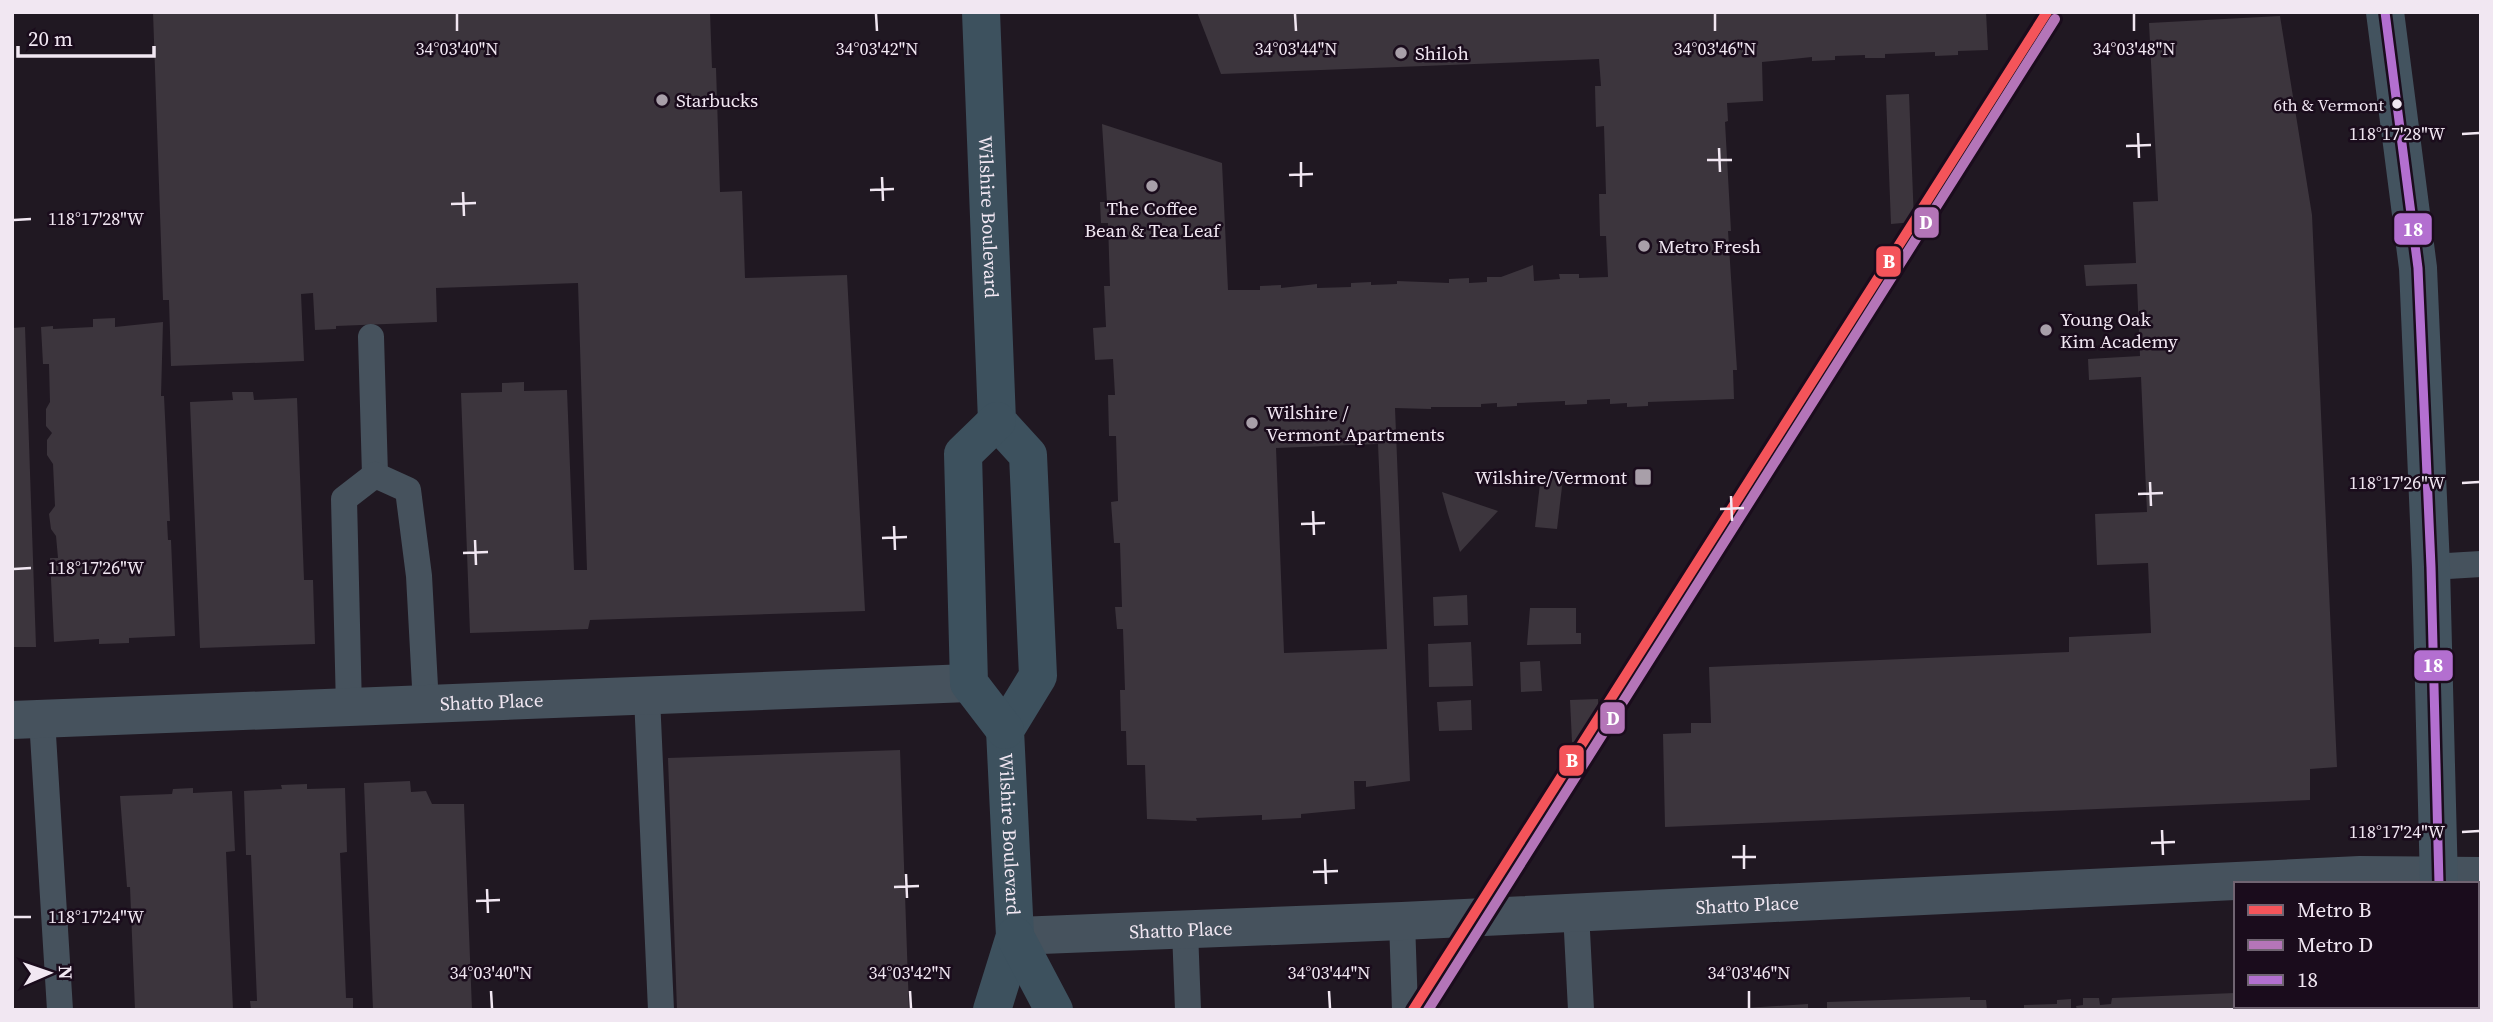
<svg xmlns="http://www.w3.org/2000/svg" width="2493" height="1022" font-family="'Source Serif 4',serif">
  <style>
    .building { fill: #3c353d; fill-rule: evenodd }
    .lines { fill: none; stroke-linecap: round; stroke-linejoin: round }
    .lane { stroke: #46525d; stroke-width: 26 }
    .street { stroke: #46525d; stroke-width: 38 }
    .secondary { stroke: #43535f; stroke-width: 38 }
    .primary { stroke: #3d515e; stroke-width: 38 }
    .bus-1-casing { stroke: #1a0c1c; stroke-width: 14 }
    .bus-1 { stroke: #b36fd0; stroke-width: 9 }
    .metro-1-casing { stroke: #1a0c1c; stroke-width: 16 }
    .metro-2-casing { stroke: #1a0c1c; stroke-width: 16 }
    .metro-1 { stroke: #f4545a; stroke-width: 10 }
    .metro-2 { stroke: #b475b8; stroke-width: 10 }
    .ticks { fill: none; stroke: #f1e7f2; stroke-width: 2.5 }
    .poi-dot { fill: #a89fa9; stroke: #1a0c1c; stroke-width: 2.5 }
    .bus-dot { fill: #f1e7f2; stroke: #1a0c1c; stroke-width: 2.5 }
    .labels { text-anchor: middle; stroke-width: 5; stroke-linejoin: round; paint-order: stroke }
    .bus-label { font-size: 17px; fill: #f1e7f2; stroke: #1a0c1c; text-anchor: end }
    .poi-label { font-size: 19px; fill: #f1e7f2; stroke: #1a0c1c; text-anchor: start }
    .street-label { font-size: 19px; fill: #f1e7f2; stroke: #1a0c1c }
    .ticks-label { font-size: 18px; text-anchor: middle; fill: #f1e7f2; stroke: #1a0c1c; stroke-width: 5; stroke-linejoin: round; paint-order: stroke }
    .line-badge { stroke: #1a0c1c; stroke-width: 2.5 }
    .badge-label { font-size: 19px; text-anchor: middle; font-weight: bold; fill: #fff }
  </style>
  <rect width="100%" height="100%" fill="#201822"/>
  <g class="building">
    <path d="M 153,12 L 710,12 L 712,68 L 716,68 L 720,192 L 742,191 L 745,278 L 847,275 L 865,611 L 590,620 L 588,629 L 470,633 L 461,393 L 502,392 L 502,383 L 524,382 L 524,391 L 567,390 L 574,570 L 587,570 L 578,283 L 436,288 L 437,322 L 336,326 L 336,329 L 315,330 L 313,293 L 301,294 L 304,361 L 171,366 L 169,300 L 163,300 Z"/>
    <path d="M 1197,12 L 1986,12 L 1988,50 L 1958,51 L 1958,55 L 1935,56 L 1935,52 L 1885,54 L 1885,58 L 1865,58 L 1865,55 L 1835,56 L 1835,60 L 1812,61 L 1812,57 L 1762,62 L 1763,101 L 1727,103 L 1728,121 L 1725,122 L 1731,231 L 1728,231 L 1737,370 L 1733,370 L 1734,399 L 1648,402 L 1648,406 L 1627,407 L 1627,403 L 1610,404 L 1610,399 L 1587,400 L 1587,404 L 1565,405 L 1565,401 L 1517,403 L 1517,406 L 1497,407 L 1497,403 L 1481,404 L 1481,407 L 1431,407 L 1431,409 L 1395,408 L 1410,781 L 1366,787 L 1366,781 L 1354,781 L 1355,809 L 1301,814 L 1301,818 L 1262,820 L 1262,815 L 1196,818 L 1197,821 L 1147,819 L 1145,765 L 1127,765 L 1126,731 L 1121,731 L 1120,690 L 1125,690 L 1123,629 L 1117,629 L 1115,607 L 1122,607 L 1120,543 L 1114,543 L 1111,502 L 1118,501 L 1116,436 L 1109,436 L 1108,395 L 1115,395 L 1113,359 L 1095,360 L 1093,328 L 1106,327 L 1104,286 L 1110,286 L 1108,223 L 1101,223 L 1100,202 L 1107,202 L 1102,124 L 1222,163 L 1228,290 L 1260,290 L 1260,286 L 1281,285 L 1281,288 L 1317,284 L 1317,288 L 1351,287 L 1351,283 L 1371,282 L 1371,285 L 1397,284 L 1397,281 L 1449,283 L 1449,279 L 1469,278 L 1469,283 L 1487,282 L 1487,277 L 1501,277 L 1533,265 L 1534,281 L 1560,279 L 1559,274 L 1579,274 L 1579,278 L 1608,277 L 1606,236 L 1600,236 L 1599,194 L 1606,194 L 1604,126 L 1596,127 L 1595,86 L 1601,86 L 1599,59 L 1221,74 ZM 1378,444 L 1387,649 L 1284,653 L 1276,448 Z"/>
    <path d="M 2280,16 L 2312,215 L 2337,767 L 2310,769 L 2310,800 L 1665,827 L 1663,734 L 1691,733 L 1691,723 L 1711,723 L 1709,667 L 2069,652 L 2069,637 L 2151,633 L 2148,563 L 2097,565 L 2095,514 L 2147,512 L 2141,377 L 2089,380 L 2088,359 L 2140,356 L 2137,284 L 2086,286 L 2084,265 L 2136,263 L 2133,202 L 2158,201 L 2149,23 Z"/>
    <path d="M 1909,94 L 1914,222 L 1891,224 L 1886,95 Z"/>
    <path d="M 115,318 L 115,327 L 163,322 L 161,396 L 164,396 L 170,521 L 167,521 L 168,540 L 171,540 L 175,636 L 129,638 L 129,643 L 99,644 L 99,639 L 54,642 L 50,558 L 58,558 L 56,536 L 51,529 L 49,514 L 55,506 L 53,464 L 47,455 L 47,440 L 52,433 L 46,426 L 46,409 L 50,402 L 49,364 L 43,364 L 41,327 L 53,326 L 53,329 L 93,327 L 93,319 Z"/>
    <path d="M 25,327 L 36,647 L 12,647 L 12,328 Z"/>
    <path d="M 232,392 L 253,392 L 254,400 L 297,398 L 304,580 L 313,580 L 315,644 L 200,648 L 190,402 L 233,400 Z"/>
    <path d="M 1541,475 L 1563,478 L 1557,529 L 1535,527 Z"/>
    <path d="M 1442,492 L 1498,511 L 1460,552 L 1448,514 Z"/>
    <path d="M 1467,595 L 1468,625 L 1434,626 L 1433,597 Z"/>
    <path d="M 1530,608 L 1576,608 L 1576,633 L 1581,633 L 1581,644 L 1527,645 Z"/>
    <path d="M 1471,642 L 1473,686 L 1429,687 L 1428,644 Z"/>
    <path d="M 1540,661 L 1542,691 L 1521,692 L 1520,662 Z"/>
    <path d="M 1598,699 L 1599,741 L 1572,742 L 1570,700 Z"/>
    <path d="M 1471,700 L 1472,730 L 1439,731 L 1437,702 Z"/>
    <path d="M 900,750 L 909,1010 L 677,1010 L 668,758 Z"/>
    <path d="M 410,781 L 411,792 L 426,791 L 432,804 L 464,804 L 472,1010 L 373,1010 L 364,783 Z"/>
    <path d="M 307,784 L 307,789 L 345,788 L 347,852 L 340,853 L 346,998 L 353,998 L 353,1010 L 251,1010 L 250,1001 L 257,1001 L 251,855 L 246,855 L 244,791 L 282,789 L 281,785 Z"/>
    <path d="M 193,788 L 193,793 L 232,791 L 235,851 L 226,852 L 233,1010 L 135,1010 L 130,887 L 127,887 L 120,796 L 172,794 L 173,789 Z"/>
    <path d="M 2235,993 L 2236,1010 L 2077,1010 L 2076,1006 L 2083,1005 L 2083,998 L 2099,998 L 2100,1005 L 2111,1004 L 2112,998 Z"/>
    <path d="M 1970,997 L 1970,1000 L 1986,1000 L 1987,1010 L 1827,1010 L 1827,1002 Z"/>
    <path d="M 2071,999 L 2071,1010 L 2024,1010 L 2024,1005 L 2057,1004 L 2057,1000 Z"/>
    <path d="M 1808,1004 L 1808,1010 L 1745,1010 L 1745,1008 Z"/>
    <rect x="2239" y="1006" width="73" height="4"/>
  </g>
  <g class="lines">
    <g class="lane">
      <path d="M 371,337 L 375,475"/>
      <path d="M 2431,567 L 2481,564"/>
      <path d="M 647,697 L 661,1010"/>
      <path d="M 349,708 L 344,499 L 375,475 L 408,490 L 419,576 L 426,705"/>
      <path d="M 42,719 L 60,1010"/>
      <path d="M 1576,912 L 1581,1010"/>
      <path d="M 1402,921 L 1405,1010"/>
      <path d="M 1185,930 L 1188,1010"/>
    </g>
    <g class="street">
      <path id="s1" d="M 12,720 L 969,683"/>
      <path id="s2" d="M 1015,936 L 1402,921 L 2360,875 L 2481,876"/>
    </g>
    <g class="secondary">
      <path d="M 2385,12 L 2418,268 L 2431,567 L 2439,884"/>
      <path d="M 2442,1006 L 2442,1010"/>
    </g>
    <g class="primary">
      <path id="s3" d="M 981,12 L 997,421 L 1028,455 L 1038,676 L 1005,730 L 1015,936 L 992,1010"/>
      <path d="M 997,421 L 963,454 L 969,683 L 1005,730"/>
      <path d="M 1015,936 L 1054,1010"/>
    </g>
    <defs>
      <path id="bus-1" d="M 2385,12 L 2418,268 L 2431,567 L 2439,884"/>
    </defs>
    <use href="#bus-1" class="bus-1-casing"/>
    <use href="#bus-1" class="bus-1"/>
    <defs>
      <path id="metro-1" d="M 1413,1010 L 2047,12"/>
      <path id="metro-2" d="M 1428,1010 L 2055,19"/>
    </defs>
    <use href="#metro-1" class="metro-1-casing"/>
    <use href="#metro-2" class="metro-2-casing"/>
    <use href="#metro-1" class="metro-1"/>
    <use href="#metro-2" class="metro-2"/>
  </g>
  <path class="ticks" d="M 457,14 L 457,31M 876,14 L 877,31M 1295,14 L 1296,31M 1715,14 L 1715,31M 2134,14 L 2134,31M 2138,133 L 2139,158M 2462,134 L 2479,133M 2126,146 L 2151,145M 1719,148 L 1720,172M 1707,160 L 1732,160M 1301,162 L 1301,187M 1289,175 L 1313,174M 882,177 L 883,201M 870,190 L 894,189M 463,192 L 464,216M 451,204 L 476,203M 14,220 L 31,219M 2150,482 L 2151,506M 2462,483 L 2479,482M 2138,494 L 2163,493M 1731,496 L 1732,521M 1720,509 L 1744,508M 1313,511 L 1314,535M 1301,524 L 1325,523M 894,526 L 895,550M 882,538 L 907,537M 475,540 L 476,565M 463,553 L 488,552M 14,569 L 31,568M 2162,830 L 2163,855M 2462,832 L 2479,831M 2151,843 L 2175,842M 1744,845 L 1744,869M 1732,857 L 1756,857M 1325,859 L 1326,884M 1313,872 L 1338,871M 906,874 L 907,898M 894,887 L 919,886M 487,889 L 488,913M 476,901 L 500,900M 14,917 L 31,917M 491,991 L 492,1008M 910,991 L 911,1008M 1329,991 L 1330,1008M 1749,991 L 1749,1008"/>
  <g class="poi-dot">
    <circle cx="1401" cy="53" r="7"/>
    <circle cx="662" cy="100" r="7"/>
    <circle cx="1152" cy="186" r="7"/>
    <circle cx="1644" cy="246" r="7"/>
    <circle cx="2046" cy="330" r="7"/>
    <circle cx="1252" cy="423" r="7"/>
    <rect x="1634" y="468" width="18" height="18" rx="3.5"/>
  </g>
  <circle class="bus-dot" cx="2397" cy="104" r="6"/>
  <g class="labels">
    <g class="bus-label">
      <text x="2384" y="111">6th &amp; Vermont</text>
    </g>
    <g class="poi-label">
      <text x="1415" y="60">Shiloh</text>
      <text x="676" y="107">Starbucks</text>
      <text x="1152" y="215" text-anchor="middle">The Coffee<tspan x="1152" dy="22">Bean &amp; Tea Leaf</tspan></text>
      <text x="1658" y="253">Metro Fresh</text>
      <text x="2060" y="326">Young Oak<tspan x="2060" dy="22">Kim Academy</tspan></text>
      <text x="1266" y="419">Wilshire /<tspan x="1266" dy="22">Vermont Apartments</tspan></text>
      <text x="1627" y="484" text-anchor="end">Wilshire/Vermont</text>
    </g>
    <g class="street-label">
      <text dy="7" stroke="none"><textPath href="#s3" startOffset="205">Wilshire Boulevard</textPath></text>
      <text dy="7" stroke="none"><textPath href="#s1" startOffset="480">Shatto Place</textPath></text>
      <text dy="7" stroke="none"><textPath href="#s3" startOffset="844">Wilshire Boulevard</textPath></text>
      <text dy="7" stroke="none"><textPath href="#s2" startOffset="733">Shatto Place</textPath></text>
      <text dy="7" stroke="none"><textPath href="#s2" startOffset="166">Shatto Place</textPath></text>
    </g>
  </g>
  <g class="ticks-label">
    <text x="457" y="55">34°03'40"N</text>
    <text x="877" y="55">34°03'42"N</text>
    <text x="1296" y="55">34°03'44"N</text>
    <text x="1715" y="55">34°03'46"N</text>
    <text x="2134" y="55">34°03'48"N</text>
    <text x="2397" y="140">118°17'28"W</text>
    <text x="96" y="225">118°17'28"W</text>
    <text x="2397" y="489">118°17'26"W</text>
    <text x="96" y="574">118°17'26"W</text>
    <text x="2397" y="838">118°17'24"W</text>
    <text x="96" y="923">118°17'24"W</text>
    <text x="491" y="979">34°03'40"N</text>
    <text x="910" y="979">34°03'42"N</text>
    <text x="1329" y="979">34°03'44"N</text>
    <text x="1749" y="979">34°03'46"N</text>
  </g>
  <g class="line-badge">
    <rect x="1913" y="206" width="27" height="33" rx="7" fill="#b475b8"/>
    <rect x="2393" y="212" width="40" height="34" rx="7" fill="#b36fd0"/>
    <rect x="1875" y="245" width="27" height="33" rx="7" fill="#f4545a"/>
    <rect x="2413" y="649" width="41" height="33" rx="7" fill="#b36fd0"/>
    <rect x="1599" y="701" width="27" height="34" rx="7" fill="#b475b8"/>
    <rect x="1558" y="744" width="27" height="33" rx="7" fill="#f4545a"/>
  </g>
  <g class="badge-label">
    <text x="1926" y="229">D</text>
    <text x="2413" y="236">18</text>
    <text x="1889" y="268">B</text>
    <text x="2433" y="672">18</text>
    <text x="1613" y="725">D</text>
    <text x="1572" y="767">B</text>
  </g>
  <rect width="2493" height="1022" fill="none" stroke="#f1e7f2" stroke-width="28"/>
  <rect x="2234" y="882" width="245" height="126" fill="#1a0c1c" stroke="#706472" stroke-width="2"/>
  <rect x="2248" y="905" width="35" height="10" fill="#f4545a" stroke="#706472" stroke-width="2"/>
  <text x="2297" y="917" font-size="21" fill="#f1e7f2">Metro B</text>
  <rect x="2248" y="940" width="35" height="10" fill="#b475b8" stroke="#706472" stroke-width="2"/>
  <text x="2297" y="952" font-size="21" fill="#f1e7f2">Metro D</text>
  <rect x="2248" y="975" width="35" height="10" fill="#b36fd0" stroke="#706472" stroke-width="2"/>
  <text x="2297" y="987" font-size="21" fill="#f1e7f2">18</text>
  <g transform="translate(49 973) rotate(88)" stroke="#1a0c1c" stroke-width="5" paint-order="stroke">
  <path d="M0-5L12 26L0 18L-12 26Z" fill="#f1e7f2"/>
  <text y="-10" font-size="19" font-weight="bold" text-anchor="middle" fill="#f1e7f2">N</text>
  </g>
  <path d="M18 46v10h136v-10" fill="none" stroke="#f1e7f2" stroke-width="3.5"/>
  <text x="28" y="46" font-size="21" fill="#f1e7f2" stroke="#1a0c1c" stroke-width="5" paint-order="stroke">20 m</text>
</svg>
